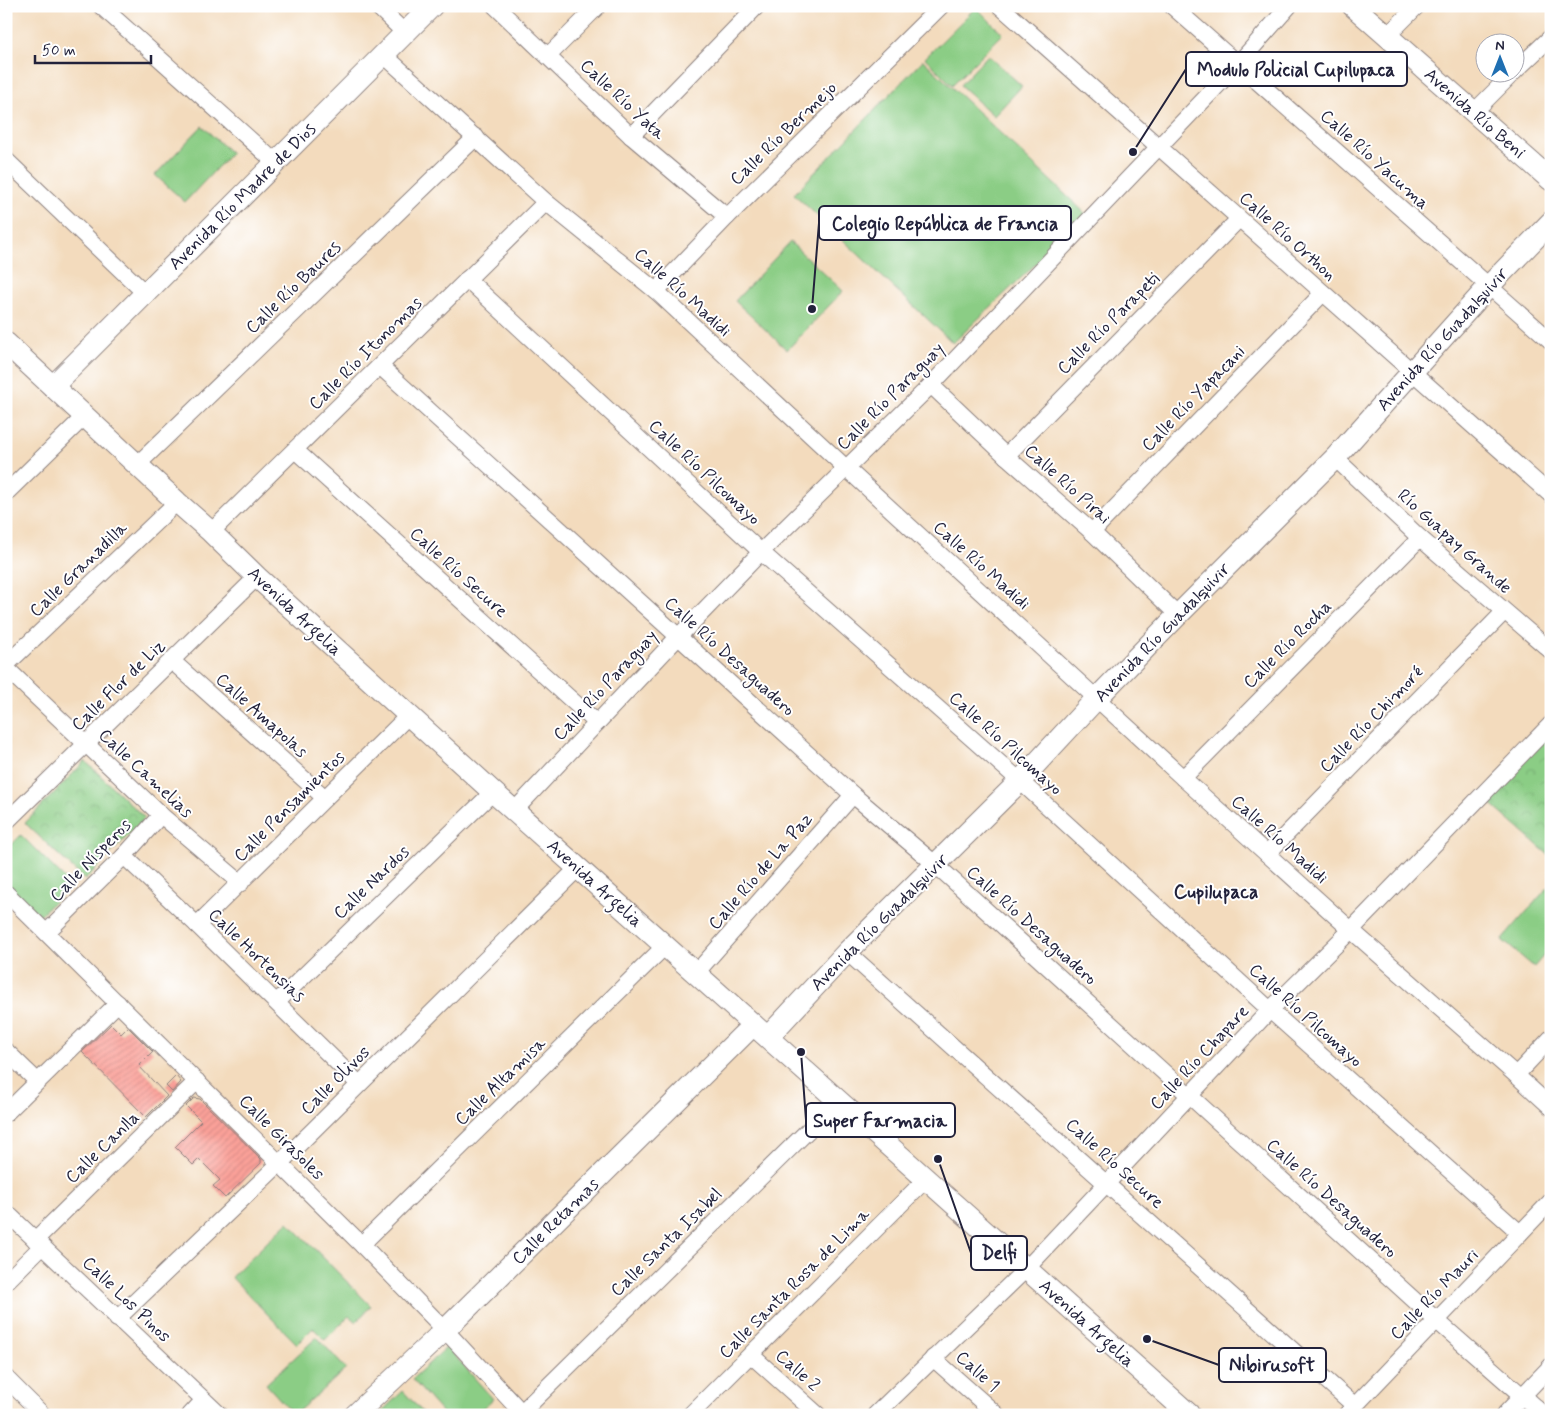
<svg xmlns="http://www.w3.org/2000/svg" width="1557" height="1421" font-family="Mynerve,sans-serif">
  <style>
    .grass { fill: #8bcd85; stroke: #567860 }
    .park { fill: url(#park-crowns); stroke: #567860 }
    .building { fill: url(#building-hatch) }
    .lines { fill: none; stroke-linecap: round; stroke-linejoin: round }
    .minor-casing { stroke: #8a7e7c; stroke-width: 18 }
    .tertiary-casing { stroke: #8a7e7c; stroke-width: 23 }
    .minor { stroke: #fff; stroke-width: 16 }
    .tertiary { stroke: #fff; stroke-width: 21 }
    .labels { text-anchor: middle; stroke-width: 4; stroke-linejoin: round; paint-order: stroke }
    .street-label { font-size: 18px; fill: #22223b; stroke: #fff }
    .neighbourhood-label { font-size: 19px; font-weight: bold; fill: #22223b; stroke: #fff }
    .leader { fill: none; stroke: #22223b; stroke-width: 2 }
    .callout-dot { fill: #22223b; stroke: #fff; stroke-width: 2 }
    .callout { fill: #fff; stroke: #22223b; stroke-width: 2 }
    .callout-label { font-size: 19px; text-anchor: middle; font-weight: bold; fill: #22223b }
  </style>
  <defs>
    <pattern id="park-crowns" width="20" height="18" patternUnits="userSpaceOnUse" patternTransform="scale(1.25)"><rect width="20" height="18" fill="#8bcd85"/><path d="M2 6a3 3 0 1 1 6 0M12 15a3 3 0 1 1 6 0" fill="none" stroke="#78b074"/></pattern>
    <pattern id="building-hatch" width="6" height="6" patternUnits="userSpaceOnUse" patternTransform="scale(1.25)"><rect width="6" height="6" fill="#fba199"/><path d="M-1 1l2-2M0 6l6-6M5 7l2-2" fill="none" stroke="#d78a85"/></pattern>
  </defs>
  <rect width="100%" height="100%" fill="#fff"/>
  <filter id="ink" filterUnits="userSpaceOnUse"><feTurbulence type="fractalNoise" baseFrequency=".02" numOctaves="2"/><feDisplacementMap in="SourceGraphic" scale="10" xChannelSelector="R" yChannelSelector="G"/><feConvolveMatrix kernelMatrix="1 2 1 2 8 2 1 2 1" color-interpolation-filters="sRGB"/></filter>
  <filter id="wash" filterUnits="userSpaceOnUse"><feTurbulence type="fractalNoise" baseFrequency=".0096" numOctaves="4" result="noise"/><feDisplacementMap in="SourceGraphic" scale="20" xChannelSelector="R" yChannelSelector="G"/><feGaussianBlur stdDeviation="1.12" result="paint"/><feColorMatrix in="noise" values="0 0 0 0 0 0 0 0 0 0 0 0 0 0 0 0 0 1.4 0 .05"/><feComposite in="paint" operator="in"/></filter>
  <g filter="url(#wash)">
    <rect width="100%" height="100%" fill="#f3dbbd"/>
    <g class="grass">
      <path d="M 976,7 L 1003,34 L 952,85 L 925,58 Z"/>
      <path d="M 988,55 L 1022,86 L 994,116 L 960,85 Z"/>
      <path d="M 923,60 L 1087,215 L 953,343 L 794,194 Z"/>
      <path d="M 202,126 L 231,153 L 185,202 L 155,175 Z"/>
      <path d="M 790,242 L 843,291 L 787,350 L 735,301 Z"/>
      <path d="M 21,835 L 71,885 L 38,917 L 6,885 L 6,850 Z"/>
      <path d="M 1548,887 L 1551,890 L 1551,947 L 1534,967 L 1502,940 Z"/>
      <path d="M 288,1222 L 371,1306 L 356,1322 L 349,1316 L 325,1340 L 313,1328 L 297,1344 L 231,1277 Z"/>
      <path d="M 317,1337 L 346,1369 L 294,1415 L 266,1384 Z"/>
      <path d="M 447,1347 L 493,1399 L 475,1415 L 444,1415 L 412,1379 Z"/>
      <path d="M 403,1391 L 425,1415 L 378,1415 Z"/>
    </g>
    <g class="park">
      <path d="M 1551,733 L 1551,857 L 1486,800 Z"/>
      <path d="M 85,761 L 145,818 L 85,880 L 25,823 Z"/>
    </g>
    <g id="blocks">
      <g class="building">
        <path d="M 111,1024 L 121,1034 L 128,1027 L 153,1052 L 139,1066 L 167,1096 L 146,1117 L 82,1052 Z"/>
        <path d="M 176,1076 L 181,1082 L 172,1092 L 166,1086 Z"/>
        <path d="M 194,1098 L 200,1099 L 261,1159 L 261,1163 L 225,1198 L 213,1186 L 220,1180 L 199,1159 L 193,1165 L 175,1147 L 201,1121 L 186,1106 Z"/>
      </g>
    </g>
  </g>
  <g filter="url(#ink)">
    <use href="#blocks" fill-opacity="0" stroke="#8a7e7c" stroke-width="1"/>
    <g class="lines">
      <defs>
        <g id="minor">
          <path d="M 101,6 L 275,162"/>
          <path d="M 377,6 L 406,34"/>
          <path d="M 495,6 L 631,136 L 727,217"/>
          <path d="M 1000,6 L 1551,495"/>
          <path d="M 1172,6 L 1551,341"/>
          <path d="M 1387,36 L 1417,6"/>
          <path d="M 384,55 L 546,202 L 656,291 L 846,468 L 1183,778 L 1351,930 L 1516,1075 L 1551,1107"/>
          <path d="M 548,56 L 598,6"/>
          <path d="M 1514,72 L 1551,37"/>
          <path d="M 1474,112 L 1514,72"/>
          <path d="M 631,136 L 757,6"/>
          <path d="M 6,160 L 145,293"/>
          <path d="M 467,279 L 761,552 L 1020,781 L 1270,1010 L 1520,1233"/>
          <path d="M 656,291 L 727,217 L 941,6"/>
          <path d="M 381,367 L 853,795 L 935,864 L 1436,1320 L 1544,1415"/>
          <path d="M 931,385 L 1006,456 L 1092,532 L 1178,615"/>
          <path d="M 295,450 L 597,723"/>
          <path d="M 1006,456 L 1239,219"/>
          <path d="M 1335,458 L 1420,538 L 1551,651"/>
          <path d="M 138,464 L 476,137"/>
          <path d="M 6,493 L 85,416"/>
          <path d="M 211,532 L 546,202"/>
          <path d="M 1092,532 L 1323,293"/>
          <path d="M 172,661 L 325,798"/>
          <path d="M 6,665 L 177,502"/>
          <path d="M 6,668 L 161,815 L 241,883"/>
          <path d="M 1183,778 L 1420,538"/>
          <path d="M 514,811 L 679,636 L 761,552 L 931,385 L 1238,64 L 1289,6"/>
          <path d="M 6,822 L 257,577"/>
          <path d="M 1267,854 L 1504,612"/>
          <path d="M 124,856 L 197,925 L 359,1084"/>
          <path d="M 6,893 L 363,1246 L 445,1330 L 524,1415"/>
          <path d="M 197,925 L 408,716"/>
          <path d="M 47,932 L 124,856 L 161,815"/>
          <path d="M 847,952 L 1355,1406"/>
          <path d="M 696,973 L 853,795"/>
          <path d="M 277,1002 L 493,792"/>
          <path d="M 6,1051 L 37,1081"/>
          <path d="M 1516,1075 L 1551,1038"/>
          <path d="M 6,1113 L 118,1003"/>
          <path d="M 6,1212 L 220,1415"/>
          <path d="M 35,1240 L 197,1081"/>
          <path d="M 363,1246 L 368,1238 L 665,946"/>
          <path d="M 6,1282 L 42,1246"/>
          <path d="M 117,1319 L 280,1163 L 578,868"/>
          <path d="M 751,1355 L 818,1415"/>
          <path d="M 933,1358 L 997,1415"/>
          <path d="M 6,1378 L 43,1415"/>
          <path d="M 522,1412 L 839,1100"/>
          <path d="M 190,1415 L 204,1400"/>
          <path d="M 690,1415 L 926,1179"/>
          <path d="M 875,1415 L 1026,1269 L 1270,1010 L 1351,930 L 1551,724"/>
          <path d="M 1346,1415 L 1551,1201"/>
          <path d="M 1504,1415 L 1551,1366"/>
        </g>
        <g id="tertiary">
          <path d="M 1353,6 L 1551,180"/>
          <path d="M 6,343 L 177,502 L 211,532 L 257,577 L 493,792 L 1190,1415"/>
          <path d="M 53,386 L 432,6"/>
          <path d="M 768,1037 L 847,952 L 1020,781 L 1097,698 L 1178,615 L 1335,458 L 1489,286 L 1551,222"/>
          <path d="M 355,1415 L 445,1330 L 753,1025"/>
        </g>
      </defs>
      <use href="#minor" class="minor-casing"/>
      <use href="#tertiary" class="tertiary-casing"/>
      <use href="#minor" class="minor"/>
      <use href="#tertiary" class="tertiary"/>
    </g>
  </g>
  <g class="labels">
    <g class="street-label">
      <text transform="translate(623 99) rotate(43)" y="6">Calle Río Yata</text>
      <text transform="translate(1475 113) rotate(41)" y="6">Avenida Río Beni</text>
      <text transform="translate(783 133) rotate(-44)" y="6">Calle Río Bermejo</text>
      <text transform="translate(1375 159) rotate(42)" y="6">Calle Río Yacuma</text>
      <text transform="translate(242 196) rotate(-45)" y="6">Avenida Río Madre de Dios</text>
      <text transform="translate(1288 236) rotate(42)" y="6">Calle Río Orthon</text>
      <text transform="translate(293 287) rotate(-44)" y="6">Calle Río Baures</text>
      <text transform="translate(683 292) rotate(42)" y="6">Calle Río Madidi</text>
      <text transform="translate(1108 323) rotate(-45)" y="6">Calle Río Parapeti</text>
      <text transform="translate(1442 339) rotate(-48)" y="6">Avenida Río Guadalquivir</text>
      <text transform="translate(365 353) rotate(-45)" y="6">Calle Río Itonomas</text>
      <text transform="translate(890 396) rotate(-45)" y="6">Calle Río Paraguay</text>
      <text transform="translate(1193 398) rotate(-46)" y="6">Calle Río Yapacani</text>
      <text transform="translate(705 472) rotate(43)" y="6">Calle Río Pilcomayo</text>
      <text transform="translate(1068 484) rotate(42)" y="6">Calle Río Pirai</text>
      <text transform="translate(1455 541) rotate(42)" y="6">Río Guapay Grande</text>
      <text transform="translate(982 565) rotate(42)" y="6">Calle Río Madidi</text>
      <text transform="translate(78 569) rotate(-44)" y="6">Calle Granadilla</text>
      <text transform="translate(459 572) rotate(42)" y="6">Calle Río Secure</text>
      <text transform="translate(295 611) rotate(43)" y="6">Avenida Argelia</text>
      <text transform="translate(1162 632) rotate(-46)" y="6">Avenida Río Guadalquivir</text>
      <text transform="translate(1287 644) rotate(-45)" y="6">Calle Río Rocha</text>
      <text transform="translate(730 656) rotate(42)" y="6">Calle Río Desaguadero</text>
      <text transform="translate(118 685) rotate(-44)" y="6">Calle Flor de Liz</text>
      <text transform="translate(605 685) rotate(-47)" y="6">Calle Río Paraguay</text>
      <text transform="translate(262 715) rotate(42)" y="6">Calle Amapolas</text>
      <text transform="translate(1371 719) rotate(-46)" y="6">Calle Río Chimoré</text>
      <text transform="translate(1006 743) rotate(42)" y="6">Calle Río Pilcomayo</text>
      <text transform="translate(146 773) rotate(43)" y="6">Calle Camelias</text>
      <text transform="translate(289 806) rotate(-45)" y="6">Calle Pensamientos</text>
      <text transform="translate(1280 839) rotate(42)" y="6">Calle Río Madidi</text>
      <text transform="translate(90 860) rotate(-46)" y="6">Calle Nísperos</text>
      <text transform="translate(760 871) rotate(-49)" y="6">Calle Río de La Paz</text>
      <text transform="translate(371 882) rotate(-44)" y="6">Calle Nardos</text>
      <text transform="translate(595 883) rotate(42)" y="6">Avenida Argelia</text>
      <text transform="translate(879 922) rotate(-45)" y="6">Avenida Río Guadalquivir</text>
      <text transform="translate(1032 925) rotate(42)" y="6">Calle Río Desaguadero</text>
      <text transform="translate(257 955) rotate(44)" y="6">Calle Hortensias</text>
      <text transform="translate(1306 1015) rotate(42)" y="6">Calle Río Pilcomayo</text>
      <text transform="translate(1199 1057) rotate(-47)" y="6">Calle Río Chapare</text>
      <text transform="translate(335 1080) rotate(-45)" y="6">Calle Olivos</text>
      <text transform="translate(500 1081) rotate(-44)" y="6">Calle Altamisa</text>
      <text transform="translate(282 1137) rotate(45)" y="6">Calle Girasoles</text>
      <text transform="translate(102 1147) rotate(-44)" y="6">Calle Canlla</text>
      <text transform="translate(1115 1163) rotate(42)" y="6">Calle Río Secure</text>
      <text transform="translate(1332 1198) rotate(42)" y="6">Calle Río Desaguadero</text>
      <text transform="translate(555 1221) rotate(-45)" y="6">Calle Retamas</text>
      <text transform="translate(666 1242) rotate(-44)" y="6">Calle Santa Isabel</text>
      <text transform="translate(794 1283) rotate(-45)" y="6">Calle Santa Rosa de Lima</text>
      <text transform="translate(1434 1294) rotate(-46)" y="6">Calle Río Mauri</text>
      <text transform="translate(127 1299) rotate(44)" y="6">Calle Los Pinos</text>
      <text transform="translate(1087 1323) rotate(42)" y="6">Avenida Argelia</text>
      <text transform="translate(798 1370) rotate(42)" y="6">Calle 2</text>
      <text transform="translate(978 1371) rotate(42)" y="6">Calle 1</text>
    </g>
    <g class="neighbourhood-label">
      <text x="1216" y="898">Cupilupaca</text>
    </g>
  </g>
  <path class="leader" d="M1133 152L1186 69M812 309L819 223M801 1052L806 1120M938 1159L971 1253M1147 1339L1219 1365"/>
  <g class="callout-dot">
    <circle cx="1133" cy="152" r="5"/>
    <circle cx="812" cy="309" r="5"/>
    <circle cx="801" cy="1052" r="5"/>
    <circle cx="938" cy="1159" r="5"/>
    <circle cx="1147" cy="1339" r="5"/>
  </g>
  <g class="callout">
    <rect x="1186" y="52" width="221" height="34" rx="5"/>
    <rect x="819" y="206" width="252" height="34" rx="5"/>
    <rect x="806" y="1103" width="149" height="34" rx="5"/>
    <rect x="971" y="1236" width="56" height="34" rx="5"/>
    <rect x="1219" y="1348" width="107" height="34" rx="5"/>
  </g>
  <g class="callout-label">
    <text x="1296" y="76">Modulo Policial Cupilupaca</text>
    <text x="945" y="230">Colegio República de Francia</text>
    <text x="880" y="1127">Super Farmacia</text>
    <text x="999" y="1259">Delfi</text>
    <text x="1272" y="1371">Nibirusoft</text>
  </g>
  <rect width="1557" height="1421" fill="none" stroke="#fff" stroke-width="25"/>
  <g transform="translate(1500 58)"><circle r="24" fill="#ffffff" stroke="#a7a7b1"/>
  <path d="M0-4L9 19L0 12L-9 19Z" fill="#1f6fb2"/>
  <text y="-8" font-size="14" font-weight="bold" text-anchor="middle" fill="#22223b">N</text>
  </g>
  <path d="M35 55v8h116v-8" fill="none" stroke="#22223b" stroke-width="2.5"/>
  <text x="42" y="55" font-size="15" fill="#22223b" stroke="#ffffff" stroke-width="4" paint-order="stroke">50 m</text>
</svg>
